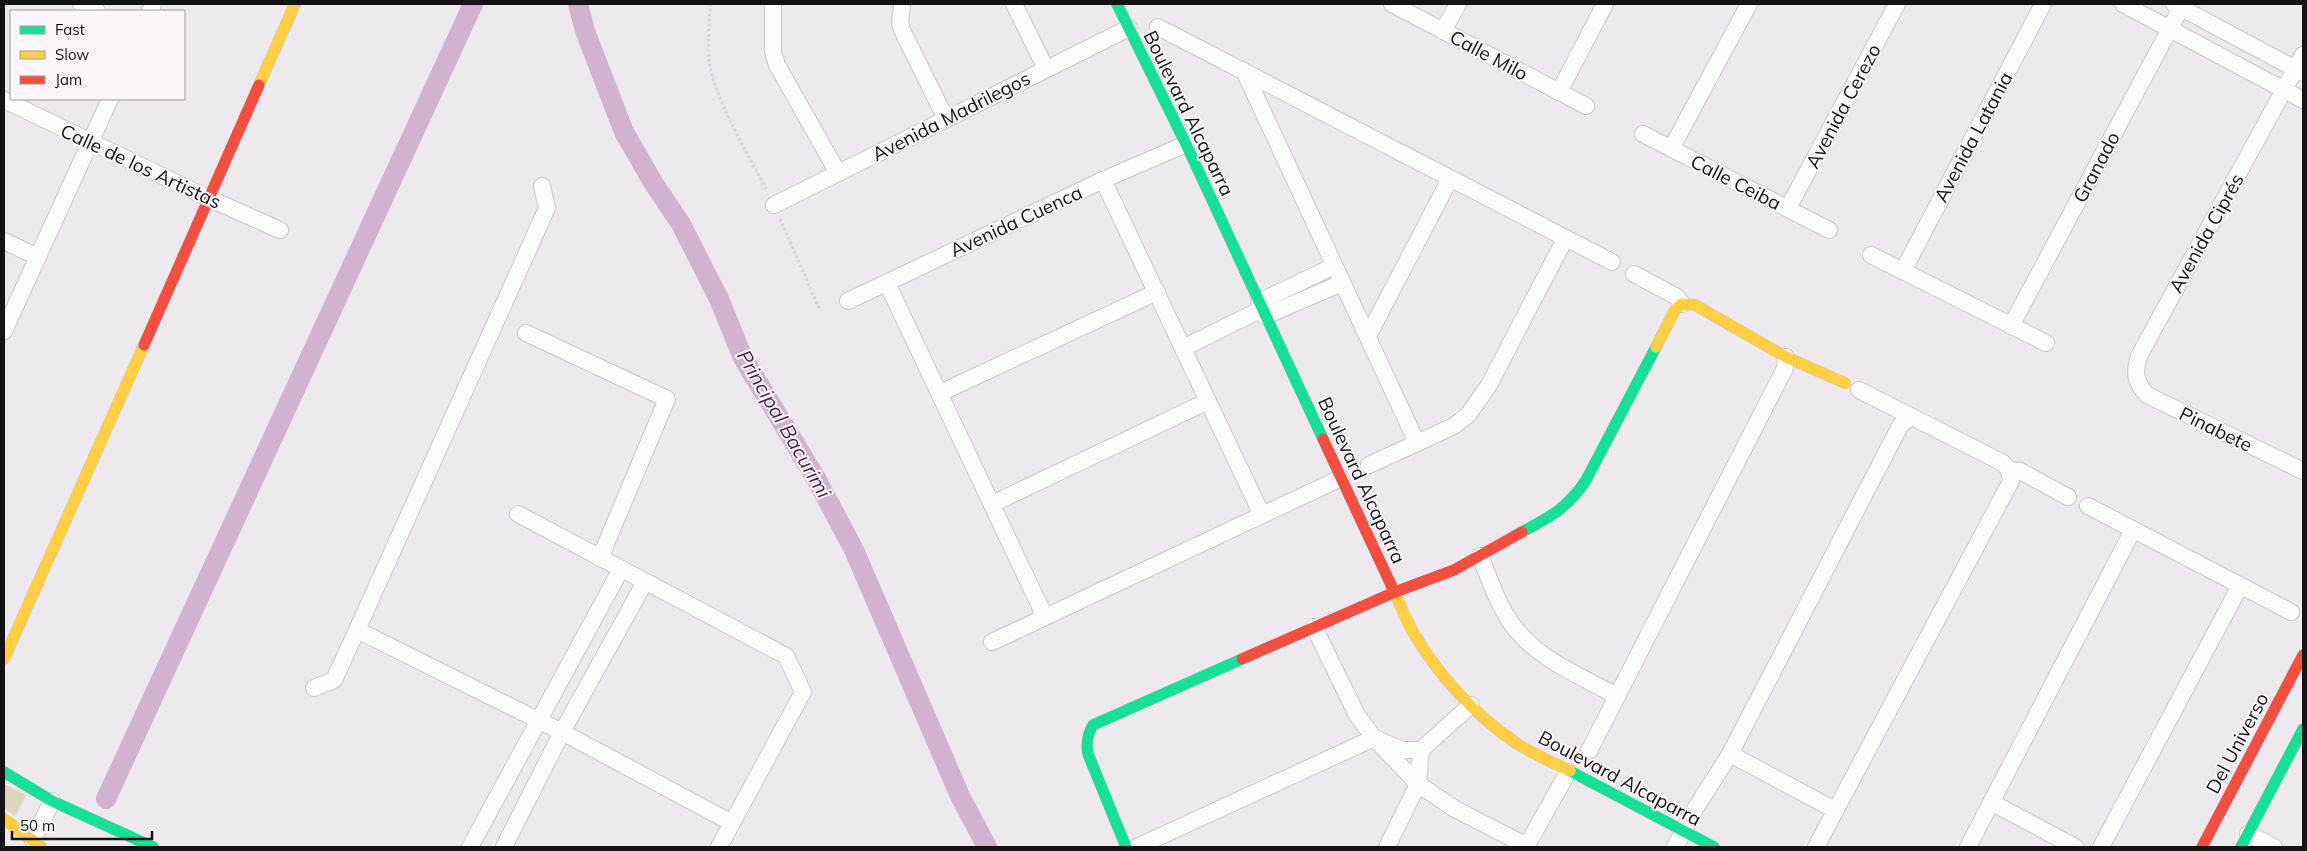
<svg xmlns="http://www.w3.org/2000/svg" width="2307" height="851" font-family="Mulish,sans-serif">
  <style>
    .green { fill: #ddd5be }
    .lines { fill: none; stroke-linecap: round; stroke-linejoin: round }
    .canal { stroke: #d1b3d0; stroke-width: 20 }
    .street-casing { stroke: #cbc7cb; stroke-width: 18 }
    .fast-casing { stroke: #cbc7cb; stroke-width: 12 }
    .slow-casing { stroke: #cbc7cb; stroke-width: 12 }
    .jam-casing { stroke: #cbc7cb; stroke-width: 12 }
    .path { stroke: #d7d6d7; stroke-width: 3; stroke-dasharray: 2.5 2.5; stroke-linecap: butt }
    .street { stroke: #fcfcfc; stroke-width: 16 }
    .fast { stroke: #16e098; stroke-width: 11 }
    .slow { stroke: #ffcf43; stroke-width: 11 }
    .jam { stroke: #f24e42; stroke-width: 11 }
    .labels { text-anchor: middle; stroke-width: 4; stroke-linejoin: round; paint-order: stroke }
    .street-label { font-size: 19px; fill: #151315; stroke: #fcf6fc }
    .water-label { font-size: 20px; font-style: italic; fill: #4d1b4d; stroke: #fcf6fc }
  </style>
  <rect width="100%" height="100%" fill="#eee9ee"/>
  <path class="green" d="M 4,784 L 26,795 L 15,816 L 4,808 Z"/>
  <g class="lines">
    <g class="canal">
      <path d="M 578,4 L 585,31 L 624,132 L 654,184 L 681,224 L 719,299 L 743,358 L 817,480 L 854,550 L 960,796 L 987,847"/>
      <path d="M 106,799 L 473,4"/>
    </g>
    <defs>
      <g id="street">
        <path d="M 81,4 L 97,11"/>
        <path d="M 773,4 L 773,52 L 777,65 L 838,173"/>
        <path d="M 902,4 L 900,23 L 902,30 L 946,119"/>
        <path d="M 1014,4 L 1046,69"/>
        <path d="M 1392,4 L 1586,106"/>
        <path d="M 2123,4 L 2303,100"/>
        <path d="M 2174,4 L 2303,73"/>
        <path d="M 150,11 L 153,4"/>
        <path d="M 1158,27 L 1612,262"/>
        <path d="M 1443,31 L 1458,4"/>
        <path d="M 2303,55 L 2139,356 C 2134,373 2135,382 2147,395 L 2303,471"/>
        <path d="M 1244,71 L 1417,443"/>
        <path d="M 1559,92 L 1605,4"/>
        <path d="M 4,100 L 208,198 L 280,230"/>
        <path d="M 1643,134 L 1829,230"/>
        <path d="M 1671,149 L 1749,4"/>
        <path d="M 1103,180 L 1262,515"/>
        <path d="M 774,205 L 1129,28"/>
        <path d="M 1788,208 L 1897,4"/>
        <path d="M 4,241 L 38,257"/>
        <path d="M 1871,255 L 2046,343"/>
        <path d="M 1903,271 L 2043,4"/>
        <path d="M 1634,274 L 1677,297 L 1682,304"/>
        <path d="M 887,283 L 1045,617"/>
        <path d="M 848,301 L 1103,180 L 1186,144"/>
        <path d="M 1259,302 L 1334,266"/>
        <path d="M 1265,316 L 1342,283"/>
        <path d="M 2011,326 L 2181,8"/>
        <path d="M 4,331 L 110,99"/>
        <path d="M 526,333 L 667,399 L 600,558"/>
        <path d="M 1368,336 L 1450,179"/>
        <path d="M 1183,348 L 1262,309"/>
        <path d="M 940,393 L 1157,292"/>
        <path d="M 1369,465 L 1454,426 L 1468,415 L 1489,385 L 1565,239"/>
        <path d="M 2009,470 L 2020,471 L 2068,497"/>
        <path d="M 992,504 L 1208,401"/>
        <path d="M 2088,506 L 2291,612"/>
        <path d="M 518,514 L 786,656 L 803,692 L 719,847"/>
        <path d="M 1480,556 C 1491,582 1500,613 1520,634 C 1543,661 1586,679 1617,696"/>
        <path d="M 1314,627 L 1357,715 L 1374,738 L 1418,784 L 1455,809 L 1527,846"/>
        <path d="M 357,630 L 547,208 L 542,186"/>
        <path d="M 992,642 L 1341,478"/>
        <path d="M 314,688 L 334,680 L 357,630 L 562,732 L 732,823"/>
        <path d="M 1589,751 L 1785,368 L 1786,357"/>
        <path d="M 1730,754 L 1835,810"/>
        <path d="M 1991,802 L 2075,847"/>
        <path d="M 2248,834 L 2274,847"/>
        <path d="M 33,840 L 52,801"/>
        <path d="M 470,847 L 621,569"/>
        <path d="M 504,847 L 562,732 L 645,582"/>
        <path d="M 1137,847 L 1374,738 L 1403,750 L 1421,750"/>
        <path d="M 1387,847 L 1418,784 L 1421,750 L 1471,705"/>
        <path d="M 1526,847 L 1568,772"/>
        <path d="M 1675,847 L 1695,809 L 1730,754 L 1900,426 L 1910,417"/>
        <path d="M 1816,847 L 2011,481 L 2009,470 L 2003,463 L 1859,390"/>
        <path d="M 1968,847 L 2133,530"/>
        <path d="M 2101,847 L 2240,586"/>
      </g>
      <g id="fast">
        <path d="M 1117,4 L 1186,144 L 1323,439"/>
        <path d="M 1522,532 C 1550,517 1566,509 1585,482 L 1656,347"/>
        <path d="M 1570,771 L 1714,847"/>
        <path d="M 4,772 L 52,801 L 153,847"/>
        <path d="M 1126,847 L 1088,754 C 1086,743 1087,735 1093,725 L 1242,659"/>
        <path d="M 2241,847 L 2303,729"/>
      </g>
      <g id="slow">
        <path d="M 259,85 L 295,4"/>
        <path d="M 1656,347 L 1675,310 L 1682,304 L 1695,305 L 1786,357 L 1845,383"/>
        <path d="M 1392,587 C 1399,602 1405,618 1413,632 C 1437,674 1476,716 1516,743 C 1533,754 1552,762 1570,771"/>
        <path d="M 4,659 L 144,345"/>
        <path d="M 4,819 L 41,847"/>
      </g>
      <g id="jam">
        <path d="M 144,345 L 259,85"/>
        <path d="M 1323,439 L 1392,587"/>
        <path d="M 1242,659 L 1395,592 L 1454,570 L 1522,532"/>
        <path d="M 2202,847 L 2303,655"/>
      </g>
    </defs>
    <use href="#street" class="street-casing"/>
    <use href="#fast" class="fast-casing"/>
    <use href="#slow" class="slow-casing"/>
    <use href="#jam" class="jam-casing"/>
    <g class="path">
      <path d="M 710,4 C 710,21 707,40 709,58 C 711,94 750,157 767,191"/>
      <path d="M 780,219 L 820,310"/>
    </g>
    <use href="#street" class="street"/>
    <use href="#fast" class="fast"/>
    <use href="#slow" class="slow"/>
    <use href="#jam" class="jam"/>
  </g>
  <g class="labels">
    <g class="street-label">
      <text transform="translate(1489 55) rotate(28)" y="7">Calle Milo</text>
      <text transform="translate(1843 106) rotate(-62)" y="7">Avenida Cerezo</text>
      <text transform="translate(1189 113) rotate(64)" y="7">Boulevard Alcaparra</text>
      <text transform="translate(951 116) rotate(-27)" y="7">Avenida Madrilegos</text>
      <text transform="translate(1973 137) rotate(-62)" y="7">Avenida Latania</text>
      <text transform="translate(141 166) rotate(25)" y="7">Calle de los Artistas</text>
      <text transform="translate(2096 167) rotate(-62)" y="7">Granado</text>
      <text transform="translate(1736 182) rotate(27)" y="7">Calle Ceiba</text>
      <text transform="translate(1016 221) rotate(-25)" y="7">Avenida Cuenca</text>
      <text transform="translate(2206 233) rotate(-61)" y="7">Avenida Ciprés</text>
      <text transform="translate(2216 429) rotate(26)" y="7">Pinabete</text>
      <text transform="translate(1362 480) rotate(65)" y="7">Boulevard Alcaparra</text>
      <text transform="translate(2237 743) rotate(-62)" y="7">Del Universo</text>
      <text transform="translate(1620 778) rotate(28)" y="7">Boulevard Alcaparra</text>
    </g>
    <g class="water-label">
      <text transform="translate(784 424) rotate(60)" y="7">Principal Bacurimi</text>
    </g>
  </g>
  <rect width="2307" height="851" fill="none" stroke="#151315" stroke-width="10"/>
  <rect x="10" y="10" width="175" height="90" fill="#fcf6fc" stroke="#a09ba0"/>
  <rect x="20" y="26" width="25" height="8" fill="#16e098" stroke="#a09ba0"/>
  <text x="55" y="35" font-size="15" fill="#151315">Fast</text>
  <rect x="20" y="51" width="25" height="8" fill="#ffcf43" stroke="#a09ba0"/>
  <text x="55" y="60" font-size="15" fill="#151315">Slow</text>
  <rect x="20" y="76" width="25" height="8" fill="#f24e42" stroke="#a09ba0"/>
  <text x="55" y="85" font-size="15" fill="#151315">Jam</text>
  <path d="M12 831v8h140v-8" fill="none" stroke="#151315" stroke-width="2.5"/>
  <text x="20" y="831" font-size="15" fill="#151315" stroke="#fcf6fc" stroke-width="4" paint-order="stroke">50 m</text>
</svg>
